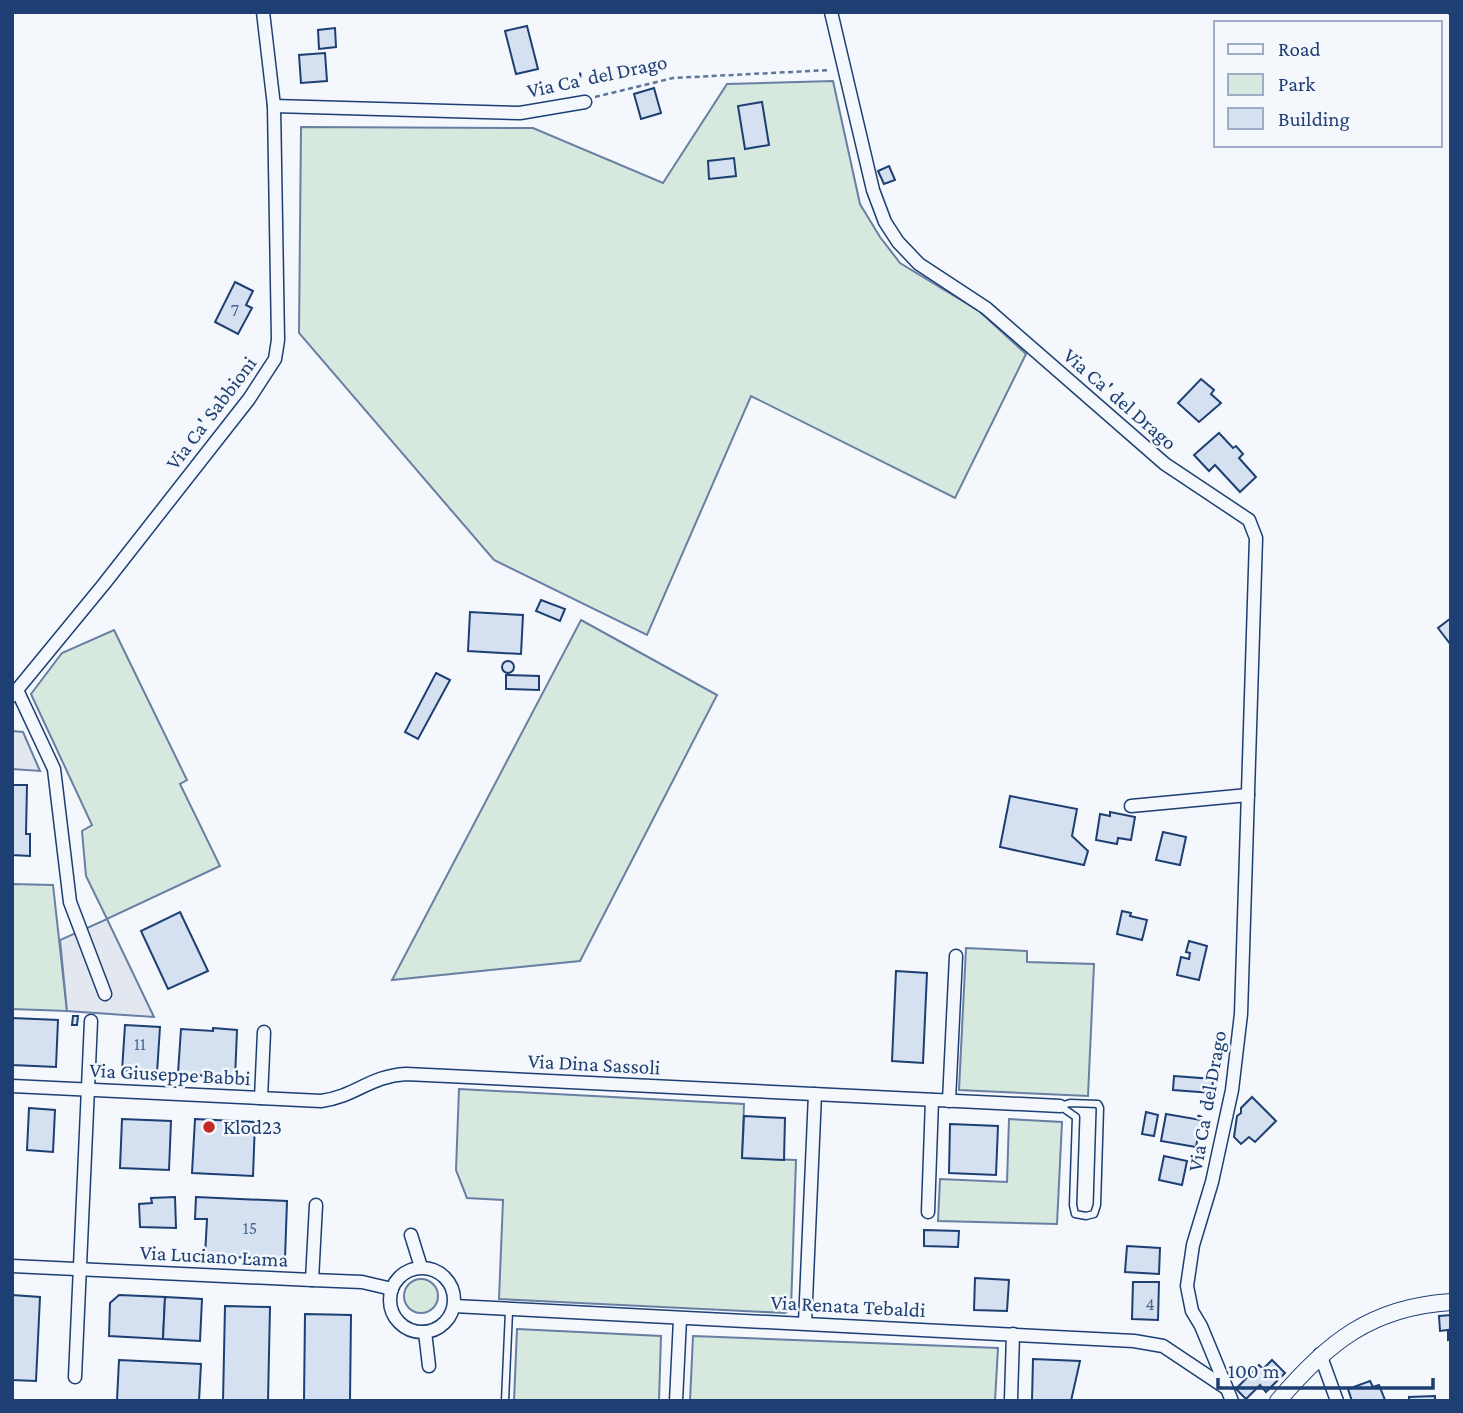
<svg xmlns="http://www.w3.org/2000/svg" width="1463" height="1413" font-family="'Crimson Pro',serif">
  <style>
    .green { fill: #d7e8df; stroke: #687fa3; stroke-width: 2 }
    .parking { fill: #e3e8f0; stroke: #687fa3; stroke-width: 2 }
    .building { fill: #d5e0f0; stroke: #1d3f73; stroke-width: 2 }
    .lines { fill: none; stroke-linecap: round; stroke-linejoin: round }
    .service-casing { stroke: #1d3f73; stroke-width: 9 }
    .minor-casing { stroke: #1d3f73; stroke-width: 15 }
    .tertiary-casing { stroke: #1d3f73; stroke-width: 18 }
    .path { stroke: #5e769c; stroke-width: 2.5; stroke-dasharray: 5 3.5; stroke-linecap: butt }
    .service { stroke: #f4f7fb; stroke-width: 6 }
    .minor { stroke: #f4f7fb; stroke-width: 12 }
    .tertiary { stroke: #f4f7fb; stroke-width: 16 }
    .poi-dot { fill: #c62828; stroke: #f4f7fb; stroke-width: 2.5 }
    .labels { text-anchor: middle; stroke-width: 5; stroke-linejoin: round; paint-order: stroke }
    .number-label { font-size: 18px; fill: #4b6792 }
    .street-label { font-size: 21px; fill: #1d3f73; stroke: #f4f7fb }
    .poi-label { font-size: 21px; fill: #1d3f73; stroke: #f4f7fb; text-anchor: start }
  </style>
  <rect width="100%" height="100%" fill="#f4f7fb"/>
  <g class="green">
    <path d="M 833,81 L 860,204 L 880,237 L 900,263 L 979,311 L 1026,354 L 955,498 L 751,396 L 647,635 L 494,560 L 299,333 L 301,127 L 533,128 L 663,183 L 727,84 Z"/>
    <path d="M 581,620 L 717,695 L 580,961 L 392,980 Z"/>
    <path d="M 114,630 L 187,780 L 180,784 L 220,866 L 107,919 L 86,876 L 82,831 L 92,825 L 31,694 L 62,653 Z"/>
    <path d="M 12,884 L 53,885 L 67,1011 L 12,1009 Z"/>
    <path d="M 966,948 L 1027,951 L 1027,962 L 1094,964 L 1088,1096 L 959,1090 Z"/>
    <path d="M 459,1089 L 744,1104 L 742,1158 L 796,1160 L 791,1309 L 785,1313 L 499,1299 L 503,1200 L 467,1198 L 456,1170 Z"/>
    <path d="M 1009,1119 L 1062,1122 L 1057,1224 L 938,1221 L 940,1179 L 1007,1182 Z"/>
    <circle cx="421" cy="1296" r="17"/>
    <path d="M 517,1329 L 661,1336 L 659,1401 L 514,1401 Z"/>
    <path d="M 693,1336 L 998,1348 L 995,1401 L 690,1401 Z"/>
  </g>
  <g class="parking">
    <path d="M 12,731 L 23,732 L 40,771 L 12,769 Z"/>
    <path d="M 107,919 L 154,1017 L 67,1011 L 60,940 Z"/>
  </g>
  <g class="building">
    <path d="M 527,26 L 538,69 L 516,74 L 505,31 Z"/>
    <path d="M 335,28 L 336,47 L 319,49 L 318,30 Z"/>
    <path d="M 325,53 L 327,81 L 301,83 L 299,55 Z"/>
    <path d="M 654,88 L 661,113 L 641,119 L 634,94 Z"/>
    <path d="M 762,102 L 769,145 L 745,149 L 738,106 Z"/>
    <path d="M 734,158 L 736,176 L 709,179 L 708,161 Z"/>
    <path d="M 889,166 L 895,180 L 884,184 L 878,171 Z"/>
    <path d="M 235,282 L 253,291 L 246,305 L 252,308 L 238,334 L 215,322 Z"/>
    <path d="M 1201,379 L 1214,390 L 1211,394 L 1221,403 L 1199,422 L 1178,403 Z"/>
    <path d="M 1219,433 L 1233,448 L 1236,446 L 1243,454 L 1239,458 L 1256,477 L 1240,492 L 1215,465 L 1209,471 L 1194,455 Z"/>
    <path d="M 541,600 L 565,609 L 560,621 L 536,611 Z"/>
    <path d="M 470,612 L 523,615 L 521,654 L 468,651 Z"/>
    <path d="M 1451,618 L 1451,645 L 1438,628 Z"/>
    <circle cx="508" cy="667" r="6"/>
    <path d="M 436,673 L 450,680 L 418,739 L 405,732 Z"/>
    <path d="M 506,675 L 539,676 L 539,690 L 506,689 Z"/>
    <path d="M 12,785 L 27,785 L 26,834 L 30,834 L 30,856 L 12,855 Z"/>
    <path d="M 1010,796 L 1077,809 L 1072,836 L 1088,851 L 1084,865 L 1000,847 Z"/>
    <path d="M 1110,812 L 1135,817 L 1131,840 L 1118,838 L 1117,844 L 1096,840 L 1100,814 L 1110,816 Z"/>
    <path d="M 1163,832 L 1186,837 L 1180,865 L 1156,860 Z"/>
    <path d="M 1122,911 L 1131,913 L 1130,916 L 1147,920 L 1142,940 L 1117,934 Z"/>
    <path d="M 180,912 L 208,971 L 168,989 L 141,931 Z"/>
    <path d="M 1189,941 L 1207,946 L 1199,980 L 1177,975 L 1181,957 L 1189,959 L 1190,953 L 1186,952 Z"/>
    <path d="M 896,971 L 927,973 L 923,1063 L 892,1061 Z"/>
    <path d="M 73,1016 L 78,1016 L 77,1025 L 72,1025 Z"/>
    <path d="M 12,1018 L 58,1020 L 56,1067 L 12,1065 Z"/>
    <path d="M 125,1025 L 160,1027 L 157,1073 L 122,1071 Z"/>
    <path d="M 213,1028 L 237,1030 L 235,1079 L 178,1073 L 181,1029 L 213,1031 Z"/>
    <path d="M 1174,1076 L 1213,1079 L 1212,1093 L 1173,1090 Z"/>
    <path d="M 1252,1097 L 1276,1121 L 1255,1142 L 1249,1137 L 1241,1144 L 1234,1137 L 1237,1116 L 1241,1113 L 1241,1108 Z"/>
    <path d="M 29,1108 L 55,1110 L 53,1152 L 27,1150 Z"/>
    <path d="M 1146,1112 L 1158,1115 L 1154,1136 L 1142,1134 Z"/>
    <path d="M 1166,1114 L 1201,1120 L 1196,1147 L 1161,1141 Z"/>
    <path d="M 744,1116 L 785,1118 L 784,1160 L 742,1158 Z"/>
    <path d="M 122,1119 L 171,1121 L 169,1170 L 120,1168 Z"/>
    <path d="M 195,1119 L 255,1122 L 253,1176 L 192,1173 Z"/>
    <path d="M 950,1124 L 998,1126 L 996,1175 L 949,1173 Z"/>
    <path d="M 1164,1156 L 1187,1161 L 1182,1185 L 1159,1180 Z"/>
    <path d="M 175,1197 L 176,1228 L 140,1227 L 139,1204 L 152,1203 L 151,1198 Z"/>
    <path d="M 196,1197 L 287,1201 L 285,1259 L 205,1256 L 207,1219 L 195,1219 Z"/>
    <path d="M 924,1230 L 959,1231 L 958,1247 L 924,1246 Z"/>
    <path d="M 1127,1246 L 1160,1248 L 1159,1274 L 1125,1272 Z"/>
    <path d="M 975,1278 L 1009,1280 L 1007,1311 L 974,1310 Z"/>
    <path d="M 1133,1282 L 1159,1282 L 1158,1320 L 1132,1319 Z"/>
    <path d="M 12,1295 L 40,1297 L 36,1381 L 12,1380 Z"/>
    <path d="M 119,1295 L 165,1297 L 163,1339 L 109,1336 L 110,1303 Z"/>
    <path d="M 165,1297 L 202,1299 L 200,1341 L 163,1339 Z"/>
    <path d="M 225,1306 L 270,1307 L 268,1401 L 223,1401 Z"/>
    <path d="M 305,1314 L 351,1315 L 350,1401 L 304,1401 Z"/>
    <path d="M 1451,1315 L 1451,1339 L 1448,1340 L 1448,1330 L 1440,1331 L 1439,1316 Z"/>
    <path d="M 1033,1359 L 1080,1361 L 1071,1401 L 1032,1401 Z"/>
    <path d="M 119,1360 L 201,1364 L 199,1401 L 117,1400 Z"/>
    <path d="M 1272,1360 L 1285,1373 L 1266,1392 L 1260,1385 L 1246,1399 L 1236,1389 L 1259,1365 L 1263,1369 Z"/>
    <path d="M 1370,1381 L 1373,1387 L 1379,1385 L 1385,1400 L 1352,1401 L 1348,1389 Z"/>
    <path d="M 1435,1396 L 1435,1401 L 1409,1401 L 1409,1397 Z"/>
  </g>
  <g class="lines">
    <defs>
      <g id="service">
        <path d="M 1070,1103 L 1098,1104 L 1100,1108 L 1097,1205 L 1094,1214 L 1086,1216 L 1075,1214 L 1073,1205 L 1076,1117 L 1060,1106 Z"/>
        <path d="M 505,1401 L 509,1311"/>
      </g>
      <g id="minor">
        <path d="M 831,12 L 873,190 L 885,222 L 898,242 L 919,264 L 986,308 L 1165,464 L 1249,520 L 1256,538 L 1241,1014 L 1232,1090 L 1212,1182 L 1193,1245 L 1187,1286 L 1192,1311 L 1201,1326 L 1232,1401"/>
        <path d="M 274,106 L 520,113 L 585,102"/>
        <path d="M 17,690 L 54,769 L 70,902 L 105,994"/>
        <path d="M 12,696 L 104,584 L 249,399 L 275,359 L 278,340 L 274,106 L 263,12"/>
        <path d="M 1131,806 L 1248,795"/>
        <path d="M 12,1086 L 321,1101 C 357,1096 369,1076 406,1074 L 1060,1106"/>
        <path d="M 261,1098 L 264,1032"/>
        <path d="M 949,1101 L 956,956"/>
        <path d="M 928,1212 L 932,1100"/>
        <path d="M 411,1235 L 421,1267"/>
        <path d="M 12,1266 L 312,1280 L 316,1205"/>
        <circle cx="422" cy="1300" r="32"/>
        <path d="M 312,1280 L 362,1282 L 392,1289"/>
        <path d="M 454,1306 L 1134,1341 L 1163,1346 L 1226,1388"/>
        <path d="M 805,1323 L 815,1094"/>
        <path d="M 425,1332 L 429,1366"/>
        <path d="M 1320,1354 L 1337,1401"/>
        <path d="M 75,1377 L 91,1021"/>
        <path d="M 1011,1399 L 1013,1334"/>
        <path d="M 676,1401 L 680,1319"/>
      </g>
      <path id="tertiary" d="M 1278,1401 C 1327,1343 1371,1307 1451,1302"/>
    </defs>
    <use href="#service" class="service-casing"/>
    <use href="#minor" class="minor-casing"/>
    <use href="#tertiary" class="tertiary-casing"/>
    <g class="path">
      <path d="M 1448,12 L 1451,16"/>
      <path d="M 595,97 L 673,78 L 830,70"/>
    </g>
    <use href="#service" class="service"/>
    <use href="#minor" class="minor"/>
    <use href="#tertiary" class="tertiary"/>
  </g>
  <circle class="poi-dot" cx="209" cy="1127" r="7"/>
  <g class="labels">
    <g class="number-label">
      <text x="235" y="316">7</text>
      <text x="140" y="1050">11</text>
      <text x="250" y="1234">15</text>
      <text x="1150" y="1310">4</text>
    </g>
    <g class="street-label">
      <text transform="translate(597 76) rotate(-12)" y="7">Via Ca' del Drago</text>
      <text transform="translate(1120 399) rotate(41)" y="7">Via Ca' del Drago</text>
      <text transform="translate(211 413) rotate(-53)" y="7">Via Ca' Sabbioni</text>
      <text transform="translate(594 1064) rotate(3)" y="7">Via Dina Sassoli</text>
      <text transform="translate(170 1074) rotate(3)" y="7">Via Giuseppe Babbi</text>
      <text transform="translate(1207 1101) rotate(-80)" y="7">Via Ca' del Drago</text>
      <text transform="translate(214 1256) rotate(3)" y="7">Via Luciano Lama</text>
      <text transform="translate(848 1306) rotate(3)" y="7">Via Renata Tebaldi</text>
    </g>
    <g class="poi-label">
      <text x="223" y="1134">Klod23</text>
    </g>
  </g>
  <rect width="1463" height="1413" fill="none" stroke="#1d3f73" stroke-width="28"/>
  <rect x="1214" y="21" width="228" height="126" fill="#f4f7fb" stroke="#9eadc5" stroke-width="2"/>
  <rect x="1228" y="44" width="35" height="10" fill="#f4f7fb" stroke="#9eadc5" stroke-width="2"/>
  <text x="1278" y="56" font-size="21" fill="#1d3f73">Road</text>
  <rect x="1228" y="74" width="35" height="21" fill="#d7e8df" stroke="#9eadc5" stroke-width="2"/>
  <text x="1278" y="91" font-size="21" fill="#1d3f73">Park</text>
  <rect x="1228" y="108" width="35" height="21" fill="#d5e0f0" stroke="#9eadc5" stroke-width="2"/>
  <text x="1278" y="126" font-size="21" fill="#1d3f73">Building</text>
  <path d="M1218 1378v10h215v-10" fill="none" stroke="#1d3f73" stroke-width="3.5"/>
  <text x="1228" y="1378" font-size="21" fill="#1d3f73" stroke="#f4f7fb" stroke-width="5" paint-order="stroke">100 m</text>
</svg>
